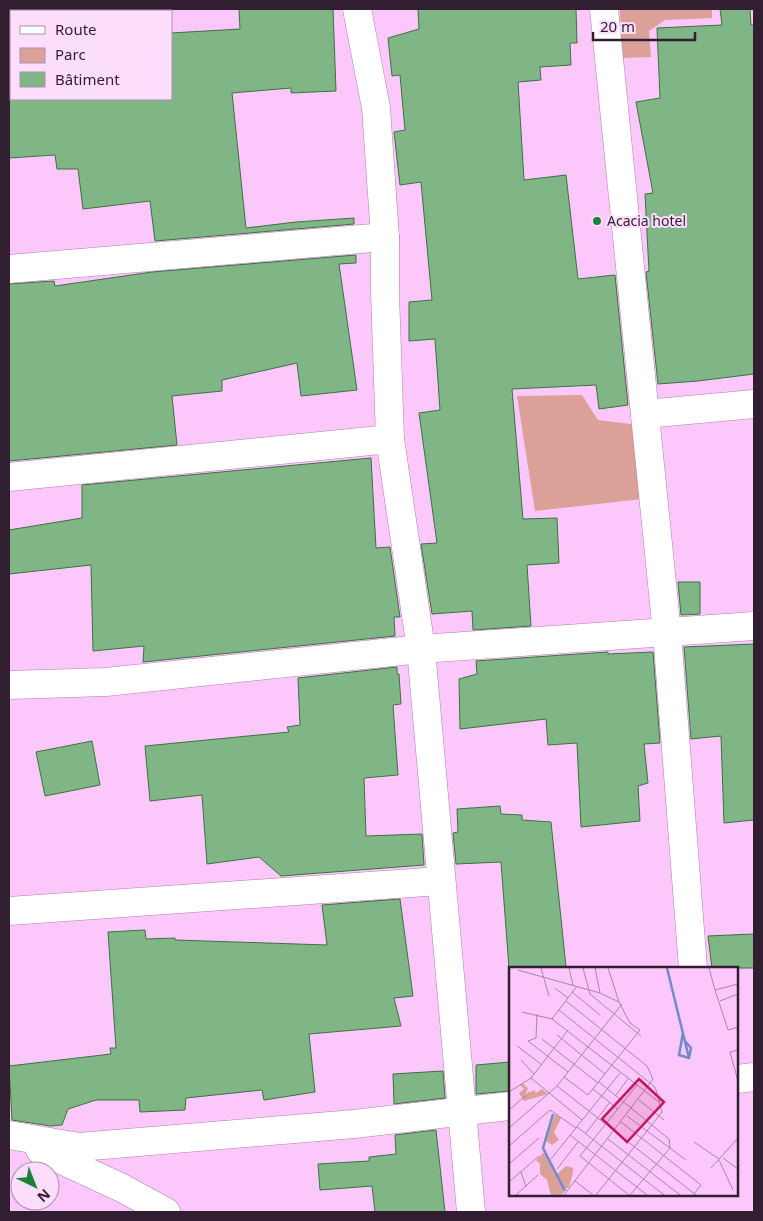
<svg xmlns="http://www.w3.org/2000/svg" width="763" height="1221" font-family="'Noto Sans',sans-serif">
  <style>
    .green { fill: #dba199 }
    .building { fill: #80b686; stroke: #3d7044 }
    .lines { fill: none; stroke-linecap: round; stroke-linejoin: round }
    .minor-casing { stroke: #b07faf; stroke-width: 29 }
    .minor { stroke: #fff; stroke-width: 28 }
    .poi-dot { fill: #1b8136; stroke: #fdddfc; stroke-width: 2 }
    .labels { text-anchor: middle; stroke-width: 4; stroke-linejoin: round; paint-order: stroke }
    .poi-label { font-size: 14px; fill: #321e31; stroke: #fdddfc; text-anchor: start }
    .inset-river { fill: none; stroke: #728bca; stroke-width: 2.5 }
    .inset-road { fill: none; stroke: #ab84aa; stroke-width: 1 }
    .view { fill: #c2185b; fill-opacity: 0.15; stroke: #c2185b; stroke-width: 2.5 }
    .inset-edge { fill: none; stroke: #321e31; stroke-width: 2.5 }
  </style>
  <rect width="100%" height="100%" fill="#fcc8fb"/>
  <g class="green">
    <path d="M 620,9 L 712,9 L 712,18 L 665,20 L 649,31 L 651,57 L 621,58 Z"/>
    <path d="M 582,395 L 598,420 L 639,425 L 642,499 L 535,511 L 517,396 Z"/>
  </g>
  <g class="building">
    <path d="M 239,9 L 333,9 L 336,91 L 291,93 L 291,88 L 232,93 L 246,228 L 296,222 L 354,218 L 354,224 L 155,241 L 150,201 L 83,209 L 78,169 L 57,169 L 55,155 L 9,158 L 9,99 L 171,99 L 171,33 L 240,29 Z"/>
    <path d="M 418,9 L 576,9 L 577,43 L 570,43 L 571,65 L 540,67 L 541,80 L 518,82 L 524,180 L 566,175 L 578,279 L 615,275 L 628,405 L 599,409 L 596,385 L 512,389 L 523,519 L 557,518 L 559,563 L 527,565 L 531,626 L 473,630 L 472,611 L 432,614 L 421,544 L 437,543 L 419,413 L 440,410 L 435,339 L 409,341 L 409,302 L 432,300 L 421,182 L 400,185 L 394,132 L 405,130 L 400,75 L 392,76 L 388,38 L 419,29 Z"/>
    <path d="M 720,9 L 750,9 L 751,25 L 754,25 L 754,374 L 698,381 L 658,384 L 646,272 L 649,271 L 645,194 L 653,193 L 636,102 L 660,98 L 657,28 L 722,25 Z"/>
    <path d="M 356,255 L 356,263 L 339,264 L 357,390 L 301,396 L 297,363 L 222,380 L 222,391 L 172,396 L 177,445 L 9,461 L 9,284 L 54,281 L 55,286 L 152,272 Z"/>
    <path d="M 371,458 L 376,548 L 390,547 L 400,617 L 394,617 L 395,636 L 143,662 L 144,646 L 93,651 L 91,565 L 9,574 L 9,530 L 82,518 L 82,485 Z"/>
    <path d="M 678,582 L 700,582 L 700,614 L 681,615 Z"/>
    <path d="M 754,644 L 754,820 L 724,823 L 721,736 L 691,739 L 684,647 Z"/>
    <path d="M 608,652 L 608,654 L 653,652 L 660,743 L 644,744 L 648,783 L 638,786 L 640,821 L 581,827 L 577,743 L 548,745 L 546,719 L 460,729 L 459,679 L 477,674 L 476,661 Z"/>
    <path d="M 397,667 L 397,674 L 399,674 L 401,704 L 393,705 L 398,775 L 364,778 L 366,836 L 422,834 L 424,865 L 281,876 L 259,857 L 207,864 L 202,795 L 150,801 L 145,746 L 289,732 L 287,727 L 300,725 L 298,678 Z"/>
    <path d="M 92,741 L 100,785 L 45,796 L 36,752 Z"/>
    <path d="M 500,806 L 501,814 L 522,815 L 522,820 L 551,822 L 566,967 L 509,968 L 501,862 L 456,864 L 453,833 L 458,832 L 457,809 Z"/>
    <path d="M 400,899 L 413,996 L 394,998 L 401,1026 L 309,1034 L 315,1092 L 264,1100 L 262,1090 L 186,1098 L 185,1110 L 140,1112 L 139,1100 L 96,1100 L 68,1109 L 62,1125 L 51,1126 L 12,1120 L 9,1066 L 111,1054 L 110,1048 L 116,1048 L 108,932 L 145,930 L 146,939 L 175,938 L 175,940 L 327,945 L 322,905 Z"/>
    <path d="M 754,934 L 754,968 L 712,968 L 708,936 Z"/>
    <path d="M 510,1062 L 510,1091 L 476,1094 L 476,1065 Z"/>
    <path d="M 443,1071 L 445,1098 L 394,1104 L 393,1074 Z"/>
    <path d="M 436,1130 L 445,1212 L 375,1212 L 372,1186 L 320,1190 L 318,1164 L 369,1161 L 369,1157 L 396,1154 L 395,1135 Z"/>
  </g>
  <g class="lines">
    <defs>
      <g id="minor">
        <path d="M 357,9 L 376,108 L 385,237 L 385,293 L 390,439 L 421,649 L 471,1212"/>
        <path d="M 604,9 L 667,633 L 693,968"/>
        <path d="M 13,11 L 69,9"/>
        <path d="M 9,269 L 385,237"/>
        <path d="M 645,414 L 754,404"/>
        <path d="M 9,477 L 390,439"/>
        <path d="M 9,685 L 106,682 L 421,649 L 754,626"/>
        <path d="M 9,911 L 440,881"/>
        <path d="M 737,1079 L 754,1077"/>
        <path d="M 9,1135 L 79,1147 L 354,1124 L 510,1106"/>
        <path d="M 40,1150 L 122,1188 L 166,1212"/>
      </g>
    </defs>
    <use href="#minor" class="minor-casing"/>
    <use href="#minor" class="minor"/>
  </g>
  <circle class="poi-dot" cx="597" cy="221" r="5"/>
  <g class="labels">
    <g class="poi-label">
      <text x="607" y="226">Acacia hotel</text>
    </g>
  </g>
  <g transform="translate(509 967)">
    <rect width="229" height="229" fill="#fcc8fb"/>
    <path d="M 13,116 L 19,121 L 16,129 L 25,123 L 27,126 L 33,122 L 39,127 L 15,134 L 10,126 L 15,122 L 11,118 ZM 46,147 L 52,151 L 45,165 L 50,173 L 43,178 L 36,173 ZM 35,185 L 55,224 L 53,228 L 42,228 L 38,213 L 31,207 L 31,197 L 27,193 ZM 57,199 L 64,201 L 64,206 L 60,220 L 56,222 L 48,207 Z" fill="#dba199"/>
    <path class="inset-river" d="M 158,1 L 180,91M 174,66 L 170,88 L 180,91 L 182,81 L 176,74M 44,147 L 34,181 L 56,224"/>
    <path class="inset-road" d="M 32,1 L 40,29M 60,1 L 64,18M 74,1 L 81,27 L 132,69M 86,1 L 91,26M 200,1 L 206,23M 9,3 L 91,26 L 110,35M 229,17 L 206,23 L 219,63 L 229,60M 68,19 L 43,52 L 150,135 L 153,145 L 87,228M 46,21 L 59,31M 63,25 L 91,48M 211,34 L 229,27M 50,43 L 146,120 L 151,136M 13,45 L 43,52M 48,68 L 96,107M 33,72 L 89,116M 19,74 L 59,105M 19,74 L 27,71 L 28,47M 8,79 L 33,98M 229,83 L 221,85 L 229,114M 12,93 L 25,107M 55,110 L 79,128 L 131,63 L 121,56 L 110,35 L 99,1M 22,111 L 73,153M 90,115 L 160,172 L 161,181 L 121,228M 48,119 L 187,228M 84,122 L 109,142M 0,125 L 22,111 L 59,63M 107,128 L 119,112M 130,133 L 155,153M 0,143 L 21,125M 118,149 L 177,193M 112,155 L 192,218 L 185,227M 68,160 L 155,228M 0,161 L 48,119 L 113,37M 77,166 L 101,135M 61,168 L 138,228M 99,172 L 171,228M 185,175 L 210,192M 0,179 L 41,143 L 67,161M 214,191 L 229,202M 42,192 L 111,106M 210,193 L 224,223M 0,197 L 30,171M 202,201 L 229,171M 48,202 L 69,175M 12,205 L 17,220M 66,214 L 84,228M 0,215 L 30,189M 7,228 L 29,208M 55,228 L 144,112 L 138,99 L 57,34M 120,228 L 71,189 L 128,118"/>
    <path class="view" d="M 130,112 L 155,135 L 118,175 L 93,152 Z"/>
    <rect width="229" height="229" class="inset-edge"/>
  </g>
  <rect width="763" height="1221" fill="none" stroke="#321e31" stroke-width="20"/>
  <rect x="10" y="10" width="162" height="90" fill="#fdddfc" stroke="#ac91ab"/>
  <rect x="20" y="26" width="25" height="8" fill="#ffffff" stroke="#ac91ab"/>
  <text x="55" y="35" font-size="15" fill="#321e31">Route</text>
  <rect x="20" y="48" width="25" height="15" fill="#dba199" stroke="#ac91ab"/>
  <text x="55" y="60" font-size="15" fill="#321e31">Parc</text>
  <rect x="20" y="72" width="25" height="15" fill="#80b686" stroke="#ac91ab"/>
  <text x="55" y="85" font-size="15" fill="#321e31">Bâtiment</text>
  <g transform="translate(35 1186) rotate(137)"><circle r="24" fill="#fdddfc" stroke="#ac91ab"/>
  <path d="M0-4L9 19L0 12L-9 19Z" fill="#1b8136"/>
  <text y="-8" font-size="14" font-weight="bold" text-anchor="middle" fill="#321e31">N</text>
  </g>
  <path d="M593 32v8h102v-8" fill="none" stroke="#321e31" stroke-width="2.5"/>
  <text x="600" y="32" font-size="15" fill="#321e31" stroke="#fdddfc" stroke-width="4" paint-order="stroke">20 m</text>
</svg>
